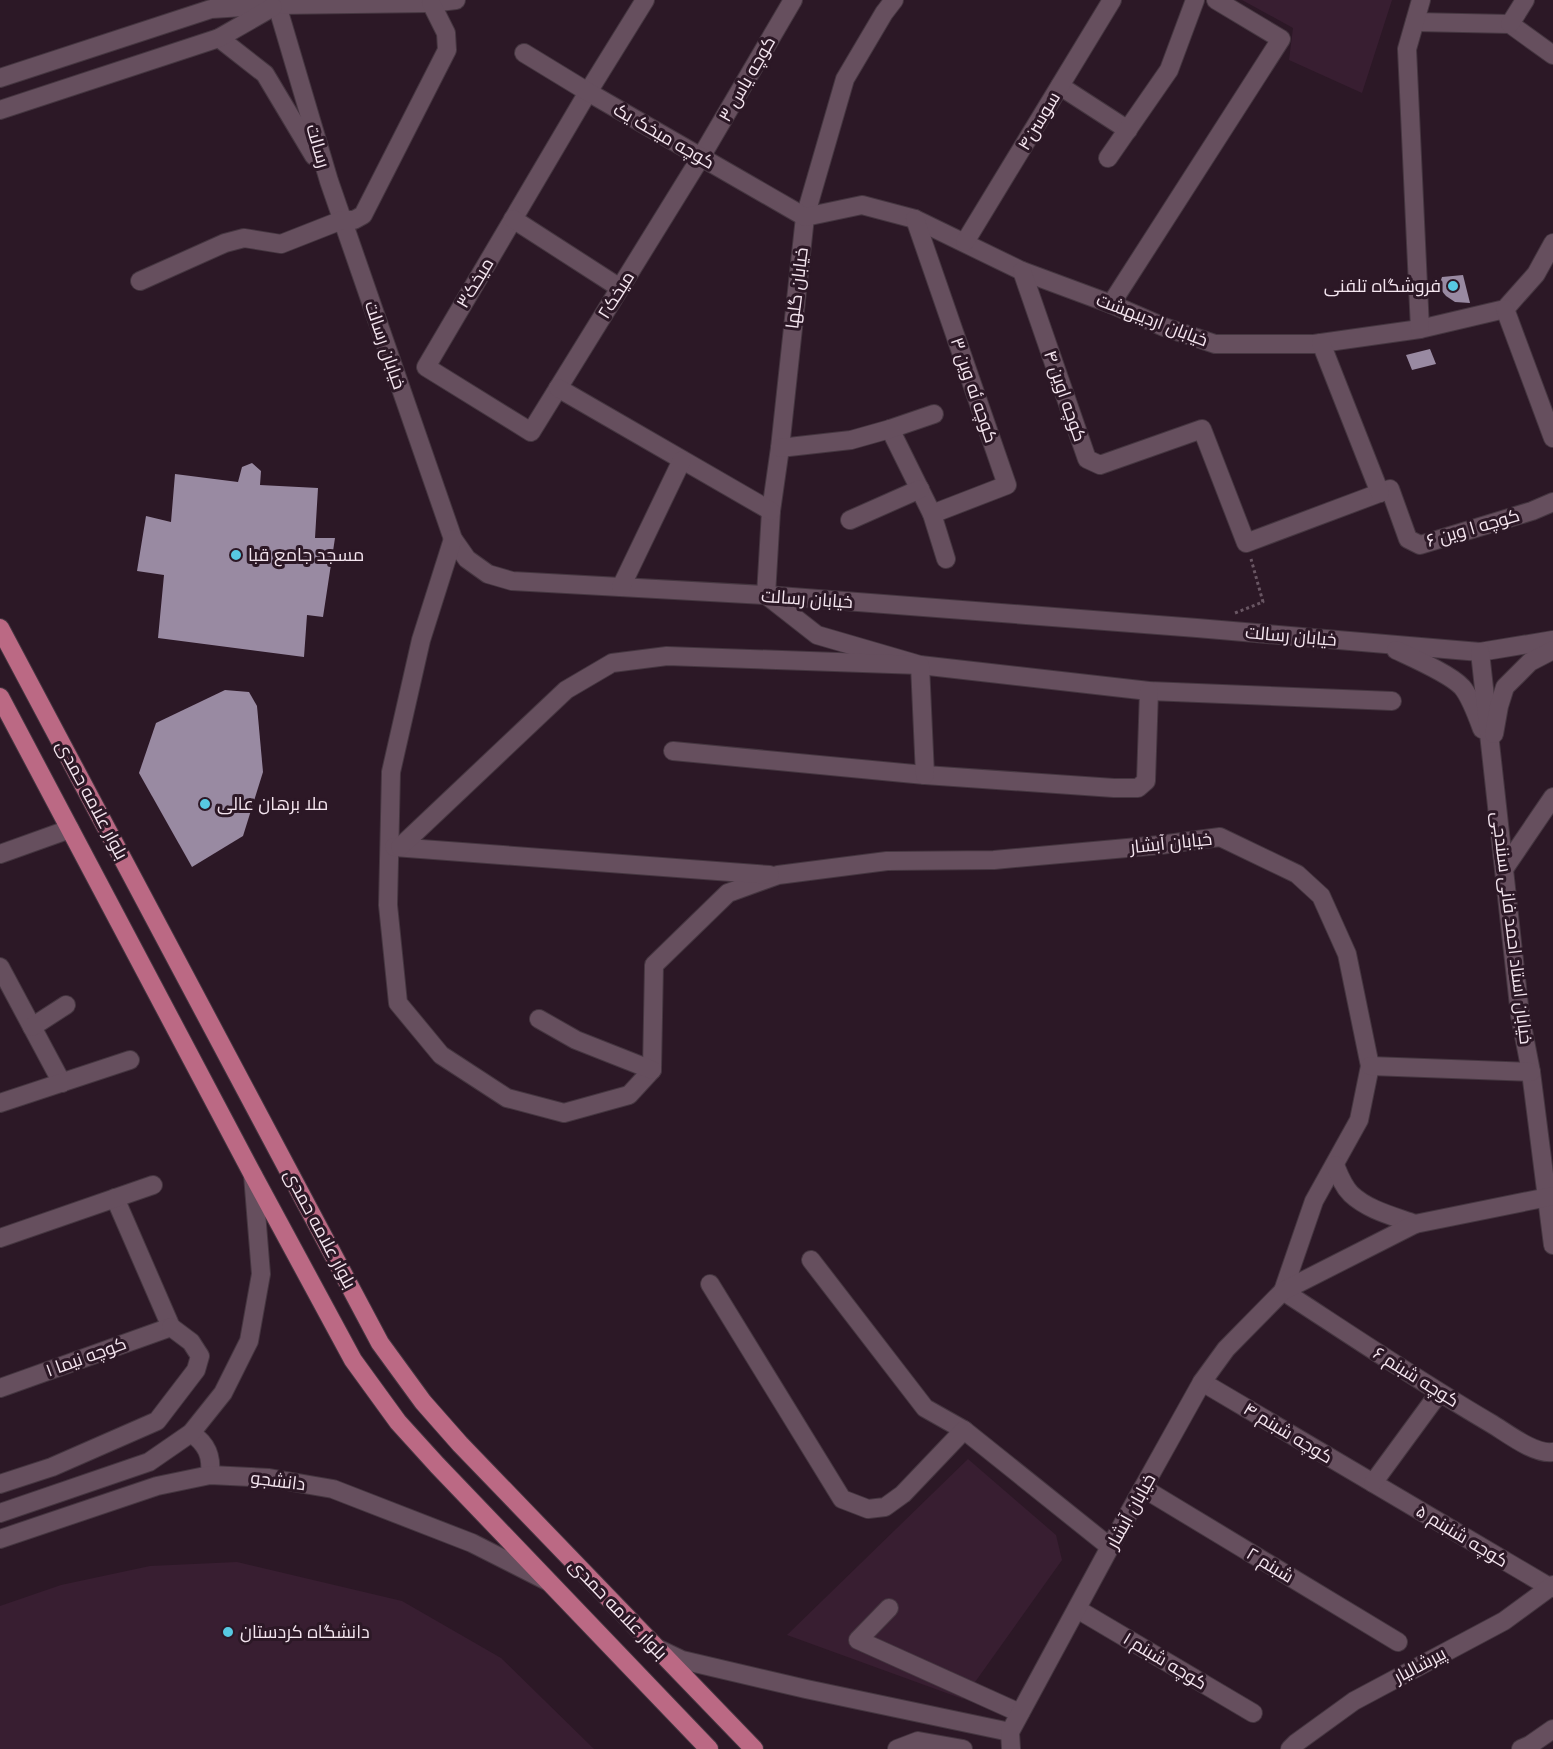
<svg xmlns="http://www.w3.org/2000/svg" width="1553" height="1749" font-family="'Times New Roman',Cairo,serif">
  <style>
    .built { fill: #381e31 }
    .building { fill: #998aa2 }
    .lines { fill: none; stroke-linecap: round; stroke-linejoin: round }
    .minor-casing { stroke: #453640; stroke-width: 20 }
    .major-casing { stroke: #453640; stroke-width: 20 }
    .path { stroke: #695663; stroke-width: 3; stroke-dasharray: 3 3; stroke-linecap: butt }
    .minor { stroke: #664f5e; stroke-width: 18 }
    .major { stroke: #bb6984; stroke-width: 18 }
    .poi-dot { fill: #57c9e2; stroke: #2c1826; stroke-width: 2 }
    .labels { text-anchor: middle; stroke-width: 6; stroke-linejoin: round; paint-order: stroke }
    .street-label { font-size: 18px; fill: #f4e5ef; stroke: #2c1826 }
    .poi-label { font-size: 18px; fill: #f4e5ef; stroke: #2c1826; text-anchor: start }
  </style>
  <rect width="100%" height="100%" fill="#2c1826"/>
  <g class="built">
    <path d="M 1242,0 L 1392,0 L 1362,93 L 1289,60 L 1293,28 Z"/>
    <path d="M 968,1459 L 1056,1535 L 1062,1560 L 963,1699 L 787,1635 Z"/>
    <path d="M 237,1562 L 402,1601 L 501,1658 L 594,1749 L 0,1749 L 0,1606 L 61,1585 L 150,1566 Z"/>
  </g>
  <g class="building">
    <path d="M 1463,275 L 1470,303 L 1455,302 L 1446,296 L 1441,290 L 1440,283 L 1442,277 Z"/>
    <path d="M 1430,349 L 1436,364 L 1412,370 L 1406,355 Z"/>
    <path d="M 252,463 L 261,471 L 260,485 L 318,488 L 315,538 L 335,538 L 323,617 L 307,615 L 304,657 L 158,638 L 164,575 L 137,571 L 146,516 L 171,522 L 175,474 L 238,482 L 242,467 Z"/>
    <path d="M 225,690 L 249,692 L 257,706 L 263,772 L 243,836 L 192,867 L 139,773 L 156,723 Z"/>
  </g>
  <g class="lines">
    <defs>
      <g id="minor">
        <path d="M 645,0 L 588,92 L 426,367 L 531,432 L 701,157 L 793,0"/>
        <path d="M 894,0 L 884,13 L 845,79 L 805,217 L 780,448 L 771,511 L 766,595 L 817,635 L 920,665 L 1149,691 L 1392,701"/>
        <path d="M 277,5 L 329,181 L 453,539 L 467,559 L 488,574 L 512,581 L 766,595 L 1197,628 L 1480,652 L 1553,640"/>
        <path d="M 1415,22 L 1510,24 L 1553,55"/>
        <path d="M 1510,24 L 1525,0"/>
        <path d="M 219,38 L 265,74 L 314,156"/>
        <path d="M 524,53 L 588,92 L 805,217 L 862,205 L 915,219 L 1022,271 L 1111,304 L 1164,327 L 1215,344 L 1314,344 L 1420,329 L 1505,309 L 1536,274 L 1553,243"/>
        <path d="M 0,78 L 211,9 L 277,5 L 431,3 L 456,0"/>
        <path d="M 1060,86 L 1128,130"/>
        <path d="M 0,110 L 219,38 L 273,7"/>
        <path d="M 1108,158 L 1169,70 L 1195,0"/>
        <path d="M 513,219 L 620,288"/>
        <path d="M 915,219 L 1007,485 L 932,514"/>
        <path d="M 965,242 L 1112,0"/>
        <path d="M 1022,271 L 1087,459 L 1100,465 L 1202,429 L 1246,543 L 1390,489 L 1408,539 L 1420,545 L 1532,511 L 1553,502"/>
        <path d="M 140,281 L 225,243 L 244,238 L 281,244 L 342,220 L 354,220 L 363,215 L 447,50 L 446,33 L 431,3"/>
        <path d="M 1111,304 L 1281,39 L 1216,0"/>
        <path d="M 1505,309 L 1553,438"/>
        <path d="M 1420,329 L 1407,49 L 1421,0"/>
        <path d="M 1321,343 L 1380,493"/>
        <path d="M 558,388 L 771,511"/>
        <path d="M 890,429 L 932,514 L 946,559"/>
        <path d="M 780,448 L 851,440 L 890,429 L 934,414"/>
        <path d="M 850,520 L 920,489"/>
        <path d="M 453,539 L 421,640 L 391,772 L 388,905 L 398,1003 L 441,1055 L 507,1098 L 564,1113 L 629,1095 L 652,1070 L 654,965 L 728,893 L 778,875 L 887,861 L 994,860 L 1160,845 L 1220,837 L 1297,874 L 1321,896 L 1347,954 L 1370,1066 L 1359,1120 L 1314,1201 L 1283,1291 C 1352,1336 1420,1382 1492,1424 C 1507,1433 1535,1455 1553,1452"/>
        <path d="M 621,587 L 682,460"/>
        <path d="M 1396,650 C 1413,658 1450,674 1462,687 C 1469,695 1478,718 1482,729"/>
        <path d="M 1480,652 L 1520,1015 L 1531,1072 L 1553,1245"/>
        <path d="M 1494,734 L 1499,706 L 1505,687 L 1530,662 L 1553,650"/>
        <path d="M 673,751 L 925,775 L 1114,788 L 1138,788 L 1146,781 L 1149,691"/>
        <path d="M 394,847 L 770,875"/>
        <path d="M 400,847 L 566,690 L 612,663 L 667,656 L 920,665 L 925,775"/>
        <path d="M 0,854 L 70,829"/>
        <path d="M 1504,869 L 1553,797"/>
        <path d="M 0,967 L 62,1083"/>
        <path d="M 539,1019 L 576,1040 L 652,1070"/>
        <path d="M 32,1027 L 66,1005"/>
        <path d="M 1370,1066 L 1531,1072"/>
        <path d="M 0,1103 L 130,1060"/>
        <path d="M 1335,1165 C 1339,1175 1343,1186 1351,1194 C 1368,1210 1393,1216 1415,1224"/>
        <path d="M 115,1198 L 171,1327"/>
        <path d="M 0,1238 L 153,1185"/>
        <path d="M 811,1260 L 925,1408 L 964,1430"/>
        <path d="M 710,1284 L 842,1499 L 868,1509 L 885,1507 L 903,1494 L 964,1430 L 1110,1547"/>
        <path d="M 1202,1382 L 1551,1588"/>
        <path d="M 0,1388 L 171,1327"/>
        <path d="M 191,1433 C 207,1444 212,1456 210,1475"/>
        <path d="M 1373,1483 L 1439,1393"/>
        <path d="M 0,1484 L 52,1467 L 157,1421 L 196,1370 L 200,1356 L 191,1342 L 171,1327"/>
        <path d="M 1143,1488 L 1398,1642"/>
        <path d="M 0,1513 L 149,1462 L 191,1433 L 223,1393 L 249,1341 L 261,1274 L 253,1175"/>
        <path d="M 0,1539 L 157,1486 L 210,1475 L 269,1478 L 333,1489 L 472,1543 L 547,1581"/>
        <path d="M 889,1608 L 858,1640 L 1020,1713"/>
        <path d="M 1077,1609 L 1253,1713"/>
        <path d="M 659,1649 L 682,1660 L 806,1689 L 1010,1732"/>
        <path d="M 897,1749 L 918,1741 L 963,1749"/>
        <path d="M 1011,1749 L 1010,1732 L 1110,1547 L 1202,1382 L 1226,1349 L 1283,1291 L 1415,1224 L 1553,1196"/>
        <path d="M 1290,1749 L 1296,1743 L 1354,1701 L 1504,1621 L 1553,1585"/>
        <path d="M 1521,1749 L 1530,1745 L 1553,1729"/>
      </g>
      <g id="major">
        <path d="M 0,628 L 380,1343 L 423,1402 L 460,1444 L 754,1749"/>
        <path d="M 0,697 L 253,1175 L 353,1360 L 398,1422 L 437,1465 L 709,1749"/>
      </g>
    </defs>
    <use href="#minor" class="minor-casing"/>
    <use href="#major" class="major-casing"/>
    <path class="path" d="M 1235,613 L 1263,602 L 1251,559"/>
    <use href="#minor" class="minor"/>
    <use href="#major" class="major"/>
  </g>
  <g class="poi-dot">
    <circle cx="1453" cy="286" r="6"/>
    <circle cx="236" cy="555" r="6"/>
    <circle cx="205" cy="804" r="6"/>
    <circle cx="228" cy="1632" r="6"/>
  </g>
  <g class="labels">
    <g class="street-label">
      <text transform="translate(747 79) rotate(-60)" y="6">کوچه یاس ۳</text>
      <text transform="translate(1039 121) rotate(-59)" y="6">سوسن۴</text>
      <text transform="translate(664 136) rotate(30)" y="6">کوچه میخک یک</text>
      <text transform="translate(318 146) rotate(74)" y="6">رسالت</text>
      <text transform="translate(475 283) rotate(-59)" y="6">میخک۳</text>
      <text transform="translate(797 288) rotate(-83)" y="6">خیابان گلها</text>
      <text transform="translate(616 295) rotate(-58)" y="6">میخک۲</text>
      <text transform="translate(1152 320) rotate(21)" y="6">خیابان اردیبهشت</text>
      <text transform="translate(385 345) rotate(71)" y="6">خیابان رسالت</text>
      <text transform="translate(974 390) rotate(71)" y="6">کوچه ئه وین ۳</text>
      <text transform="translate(1065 396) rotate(71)" y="6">کوچه اوین ۴</text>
      <text transform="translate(1473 528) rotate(-16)" y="6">کوچه ا وین ۶</text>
      <text transform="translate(807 599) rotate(4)" y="6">خیابان رسالت</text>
      <text transform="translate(1291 636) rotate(5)" y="6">خیابان رسالت</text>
      <text transform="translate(92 800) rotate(62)" y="6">بلوار علامه حمدی</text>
      <text transform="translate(1171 843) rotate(-6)" y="6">خیابان آبشار</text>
      <text transform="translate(1512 928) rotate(83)" y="6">خیابان استاد احمد فانی سنندجی</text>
      <text transform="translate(320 1229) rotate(62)" y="6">بلوار علامه حمدی</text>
      <text transform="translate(86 1357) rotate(-20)" y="6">کوچه نیما ۱</text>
      <text transform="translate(1416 1377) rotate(32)" y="6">کوچه شبنم ۶</text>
      <text transform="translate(1288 1433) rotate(31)" y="6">کوچه شبنم ۴</text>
      <text transform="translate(278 1481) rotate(7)" y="6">دانشجو</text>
      <text transform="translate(1131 1511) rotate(-61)" y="6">خیابان آبشار</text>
      <text transform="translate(1462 1536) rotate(31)" y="6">کوچه شنبنم ۵</text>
      <text transform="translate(1270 1565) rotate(31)" y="6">شبنم ۲</text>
      <text transform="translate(618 1609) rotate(46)" y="6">بلوار علامه حمدی</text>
      <text transform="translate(1165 1661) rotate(31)" y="6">کوچه شبنم ۱</text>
      <text transform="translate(1420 1665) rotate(-28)" y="6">پیرشالیار</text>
    </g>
    <g class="poi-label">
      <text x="1441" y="292" text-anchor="end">فروشگاه تلفنی</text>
      <text x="248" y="561">مسجد جامع قبا</text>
      <text x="217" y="810">ملا برهان عالی</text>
      <text x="240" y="1638">دانشگاه کردستان</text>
    </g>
  </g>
</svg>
